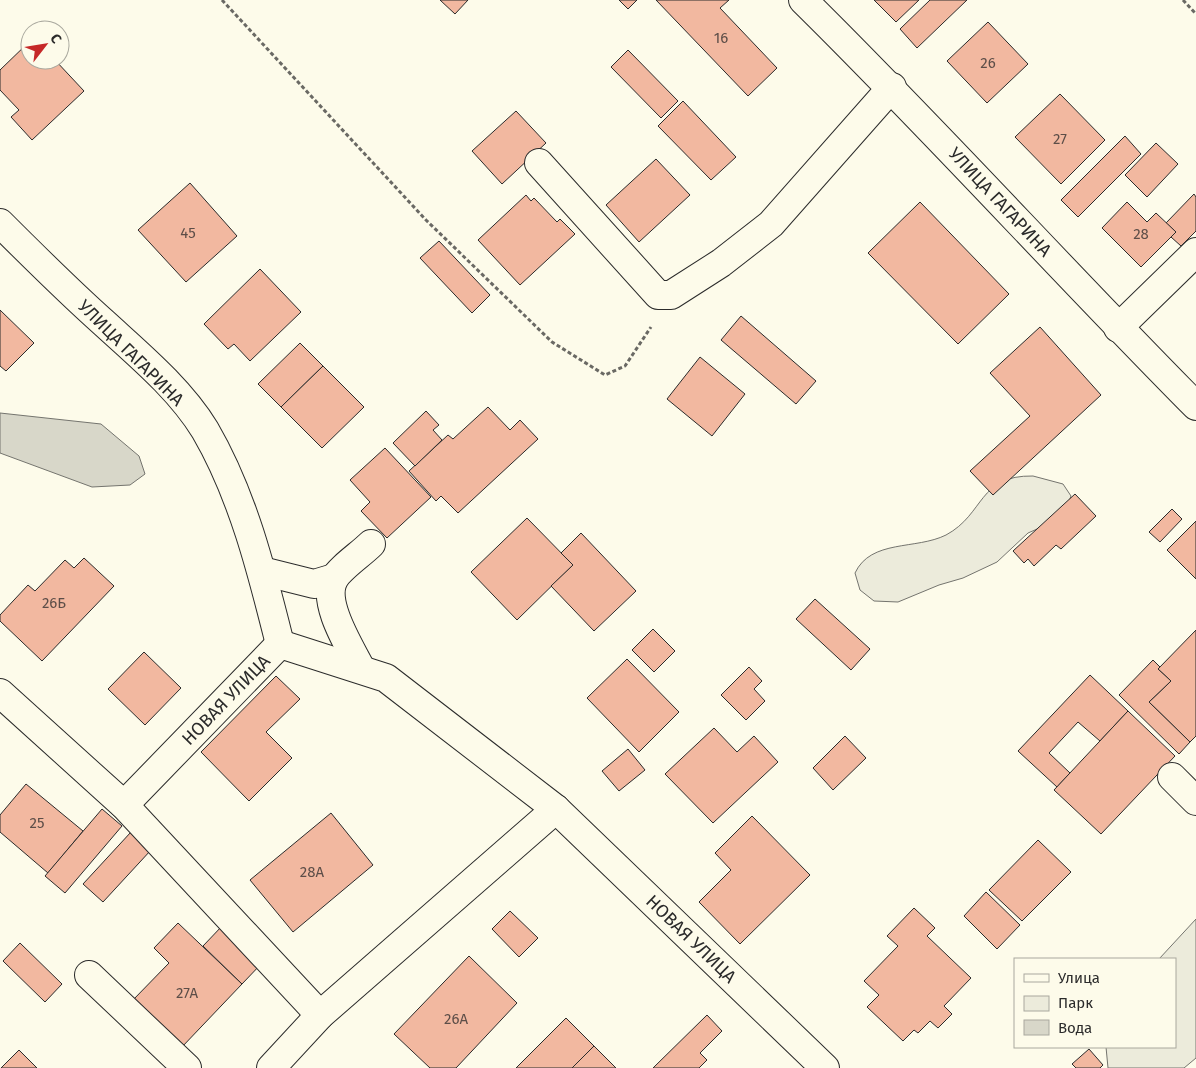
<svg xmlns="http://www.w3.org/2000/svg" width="1196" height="1068" font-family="'Fira Sans',sans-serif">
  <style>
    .green { fill: #ecebdb; stroke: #74746e }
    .water { fill: #d8d7c9; stroke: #74746e }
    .building { fill: #f2b8a0; stroke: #2b2b2b }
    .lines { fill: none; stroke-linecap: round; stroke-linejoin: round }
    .minor-casing { stroke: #2b2b2b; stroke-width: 30 }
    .path { stroke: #6a6964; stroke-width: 3; stroke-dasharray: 4 2.5; stroke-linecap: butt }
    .minor { stroke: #fdfbea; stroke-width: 28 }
    .labels { text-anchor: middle; stroke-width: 4; stroke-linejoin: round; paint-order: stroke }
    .number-label { font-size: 15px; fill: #5d4e48 }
    .street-label { font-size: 18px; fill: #2b2b2b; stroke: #fdfbea }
  </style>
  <rect width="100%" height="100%" fill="#fdfbea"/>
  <g class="green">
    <path d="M 1033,476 L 1063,484 L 1071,496 L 1067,507 L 1044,526 L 1028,533 L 997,562 L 963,578 L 939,585 L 898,602 L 874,601 L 860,590 L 855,573 C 871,539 916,550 946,535 C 985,514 978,475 1033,476 Z"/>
    <path d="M 1196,919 L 1196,1058 L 1184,1068 L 1108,1068 L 1106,1047 L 1175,1047 L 1175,959 L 1159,959 Z"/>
  </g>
  <path class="water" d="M 0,413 L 101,424 L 139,456 L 145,474 L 130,485 L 92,487 L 0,453 Z"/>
  <g class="building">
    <path d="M 440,0 L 468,0 L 455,14 Z"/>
    <path d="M 619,0 L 637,0 L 628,9 Z"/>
    <path d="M 656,0 L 729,0 L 720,8 L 777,68 L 748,96 Z"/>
    <path d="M 874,0 L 919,0 L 896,22 Z"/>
    <path d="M 930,0 L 967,0 L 917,48 L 900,29 Z"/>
    <path d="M 988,22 L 1028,64 L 987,103 L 947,61 Z"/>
    <path d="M 30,41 L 30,60 L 55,60 L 84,91 L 32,140 L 11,117 L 19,110 L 0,90 L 0,70 Z"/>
    <path d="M 628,50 L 678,101 L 661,118 L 611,67 Z"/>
    <path d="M 1060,94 L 1105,140 L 1061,184 L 1015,137 Z"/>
    <path d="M 683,101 L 736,157 L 711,180 L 658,126 Z"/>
    <path d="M 516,111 L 546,143 L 502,184 L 472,151 Z"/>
    <path d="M 1125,136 L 1141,154 L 1078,217 L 1061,200 Z"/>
    <path d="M 1156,143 L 1178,164 L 1147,197 L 1125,175 Z"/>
    <path d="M 656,159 L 690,195 L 639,242 L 606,205 Z"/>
    <path d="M 190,183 L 237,236 L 186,282 L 138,230 Z"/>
    <path d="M 1194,194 L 1196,197 L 1196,231 L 1181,246 L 1171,237 L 1176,232 L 1166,223 Z"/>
    <path d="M 526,195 L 531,201 L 534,198 L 557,222 L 560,219 L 575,234 L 520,285 L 478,240 Z"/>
    <path d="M 920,202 L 1009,294 L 958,344 L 868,253 Z"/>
    <path d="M 1127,202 L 1147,222 L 1156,213 L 1176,232 L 1141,267 L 1102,228 Z"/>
    <path d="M 439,241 L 490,295 L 472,313 L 420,258 Z"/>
    <path d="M 260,269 L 301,312 L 250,361 L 234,344 L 228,349 L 204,324 Z"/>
    <path d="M 0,310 L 34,343 L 6,371 L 0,366 Z"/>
    <path d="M 741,316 L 816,381 L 796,404 L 721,340 Z"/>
    <path d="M 1040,327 L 1101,395 L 993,495 L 970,471 L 1030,416 L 990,373 Z"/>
    <path d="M 300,343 L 323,366 L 281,407 L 258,384 Z"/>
    <path d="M 700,357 L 745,394 L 712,436 L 667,399 Z"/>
    <path d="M 323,366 L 364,407 L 322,448 L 281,407 Z"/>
    <path d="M 488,407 L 510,430 L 520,420 L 538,439 L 458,513 L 441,496 L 436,501 L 409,471 L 448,435 L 453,439 Z"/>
    <path d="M 426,411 L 439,425 L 433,430 L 442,440 L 415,466 L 393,443 Z"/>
    <path d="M 385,448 L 431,497 L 387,538 L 361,511 L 370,502 L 350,480 Z"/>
    <path d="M 1075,494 L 1096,516 L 1061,549 L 1056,545 L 1034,566 L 1028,559 L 1024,563 L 1013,551 Z"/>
    <path d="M 1172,509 L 1182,519 L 1160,542 L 1149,532 Z"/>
    <path d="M 527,518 L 573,565 L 517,620 L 471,572 Z"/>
    <path d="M 1196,521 L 1196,579 L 1167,550 Z"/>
    <path d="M 581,533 L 636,591 L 594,631 L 551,586 L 573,565 L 561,553 Z"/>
    <path d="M 84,558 L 114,586 L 42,661 L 0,621 L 0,615 L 28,585 L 35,591 L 65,560 L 74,568 Z"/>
    <path d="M 815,599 L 870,649 L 851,670 L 796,619 Z"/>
    <path d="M 653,629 L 675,651 L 654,672 L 632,650 Z"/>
    <path d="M 1196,630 L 1196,736 L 1190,742 L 1149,702 L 1171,681 L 1158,669 Z"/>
    <path d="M 144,652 L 181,688 L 145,725 L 108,689 Z"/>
    <path d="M 627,659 L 679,712 L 639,752 L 587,698 Z"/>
    <path d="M 1153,660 L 1160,667 L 1158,669 L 1171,681 L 1149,702 L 1190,742 L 1179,754 L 1119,695 Z"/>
    <path d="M 749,667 L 762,681 L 754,689 L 765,701 L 746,720 L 721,695 Z"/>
    <path d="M 1090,675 L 1128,711 L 1100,741 L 1078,722 L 1049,753 L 1070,773 L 1057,787 L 1018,751 Z"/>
    <path d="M 276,676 L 300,699 L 266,732 L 292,758 L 249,801 L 201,752 Z"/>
    <path d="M 1128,711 L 1175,756 L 1101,834 L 1054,790 Z"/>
    <path d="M 714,728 L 737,752 L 754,736 L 778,762 L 713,823 L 665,774 Z"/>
    <path d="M 845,736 L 866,758 L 833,790 L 813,768 Z"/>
    <path d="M 628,749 L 645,770 L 619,791 L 602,771 Z"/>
    <path d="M 26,784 L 83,831 L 48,873 L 0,832 L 0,815 Z"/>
    <path d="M 102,809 L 122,826 L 65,893 L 45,876 Z"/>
    <path d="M 331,813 L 373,865 L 293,932 L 250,880 Z"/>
    <path d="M 752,816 L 810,875 L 740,944 L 699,902 L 731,870 L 715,853 Z"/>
    <path d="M 131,832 L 151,850 L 103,902 L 83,884 Z"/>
    <path d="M 1038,840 L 1071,872 L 1022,921 L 989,890 Z"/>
    <path d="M 986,892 L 1020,925 L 997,949 L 964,916 Z"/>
    <path d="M 914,908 L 935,928 L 927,936 L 971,978 L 944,1006 L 952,1014 L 938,1028 L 930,1021 L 918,1033 L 914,1030 L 903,1041 L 867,1007 L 879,995 L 864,981 L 898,946 L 887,936 Z"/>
    <path d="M 510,911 L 538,938 L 519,957 L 492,929 Z"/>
    <path d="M 178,923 L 242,984 L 181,1048 L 132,1001 L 169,963 L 154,948 Z"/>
    <path d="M 223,925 L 263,962 L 242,984 L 203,946 Z"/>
    <path d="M 20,943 L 62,984 L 45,1002 L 3,961 Z"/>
    <path d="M 469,956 L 517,1003 L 456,1068 L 430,1068 L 394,1034 Z"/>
    <path d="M 707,1015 L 722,1031 L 700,1053 L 707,1060 L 699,1068 L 653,1068 Z"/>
    <path d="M 566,1018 L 594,1046 L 572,1068 L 516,1068 Z"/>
    <path d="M 594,1046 L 616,1068 L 572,1068 Z"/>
    <path d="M 1089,1049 L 1103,1065 L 1100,1068 L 1076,1068 L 1072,1064 Z"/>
    <path d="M 19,1050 L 37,1068 L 1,1068 Z"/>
  </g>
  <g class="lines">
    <defs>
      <g id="minor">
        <path d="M 803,0 C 937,132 1063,272 1196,406"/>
        <path d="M 539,163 L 658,295 L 671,295 L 721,263 L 771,224 L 892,87"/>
        <path d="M 0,223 C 34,257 68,291 104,323 C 139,355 180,389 205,430 C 243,495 262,572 280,644"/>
        <path d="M 1118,328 L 1196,252"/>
        <path d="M 262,571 L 314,584 L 334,578"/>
        <path d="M 361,669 C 350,647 321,602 334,579 C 340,568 361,554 371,544"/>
        <path d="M 0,693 L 124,805 L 320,1015"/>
        <path d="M 1172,777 L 1196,801"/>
        <path d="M 124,805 L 280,644 L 386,678 L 556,809 L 825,1068"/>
        <path d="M 89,975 L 187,1068"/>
        <path d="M 271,1068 L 320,1015 L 556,809"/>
      </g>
    </defs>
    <use href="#minor" class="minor-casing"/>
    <g class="path">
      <path d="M 222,0 L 426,220 L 552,342 L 605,375 L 625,366 L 651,327"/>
      <path d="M 1183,0 L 1196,14"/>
    </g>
    <use href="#minor" class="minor"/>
  </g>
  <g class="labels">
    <g class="number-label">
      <text x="721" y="43">16</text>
      <text x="988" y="68">26</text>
      <text x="1060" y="144">27</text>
      <text x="188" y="238">45</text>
      <text x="1141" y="239">28</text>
      <text x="54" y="608">26Б</text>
      <text x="37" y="828">25</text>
      <text x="312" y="877">28А</text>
      <text x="187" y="998">27А</text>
      <text x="456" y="1024">26А</text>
    </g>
    <g class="street-label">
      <text transform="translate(1000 202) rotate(47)" y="6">УЛИЦА ГАГАРИНА</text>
      <text transform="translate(131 353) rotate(45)" y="6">УЛИЦА ГАГАРИНА</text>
      <text transform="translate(226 700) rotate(-46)" y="6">НОВАЯ УЛИЦА</text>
      <text transform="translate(691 939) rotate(44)" y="6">НОВАЯ УЛИЦА</text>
    </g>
  </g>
  <rect x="1014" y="958" width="162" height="90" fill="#fdfbea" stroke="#a9a89e"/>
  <rect x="1024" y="974" width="25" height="8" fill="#fdfbea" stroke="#a9a89e"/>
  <text x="1058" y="983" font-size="15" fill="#2b2b2b">Улица</text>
  <rect x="1024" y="996" width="25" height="15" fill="#ecebdb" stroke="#a9a89e"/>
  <text x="1058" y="1008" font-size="15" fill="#2b2b2b">Парк</text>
  <rect x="1024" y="1020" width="25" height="15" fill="#d8d7c9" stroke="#a9a89e"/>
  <text x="1058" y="1033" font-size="15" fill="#2b2b2b">Вода</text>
  <g transform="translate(45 45) rotate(59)"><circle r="24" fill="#fdfbea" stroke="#a9a89e"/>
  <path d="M0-4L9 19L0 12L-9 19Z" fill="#c62828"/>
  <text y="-8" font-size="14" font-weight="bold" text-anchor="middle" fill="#2b2b2b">С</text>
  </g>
</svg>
